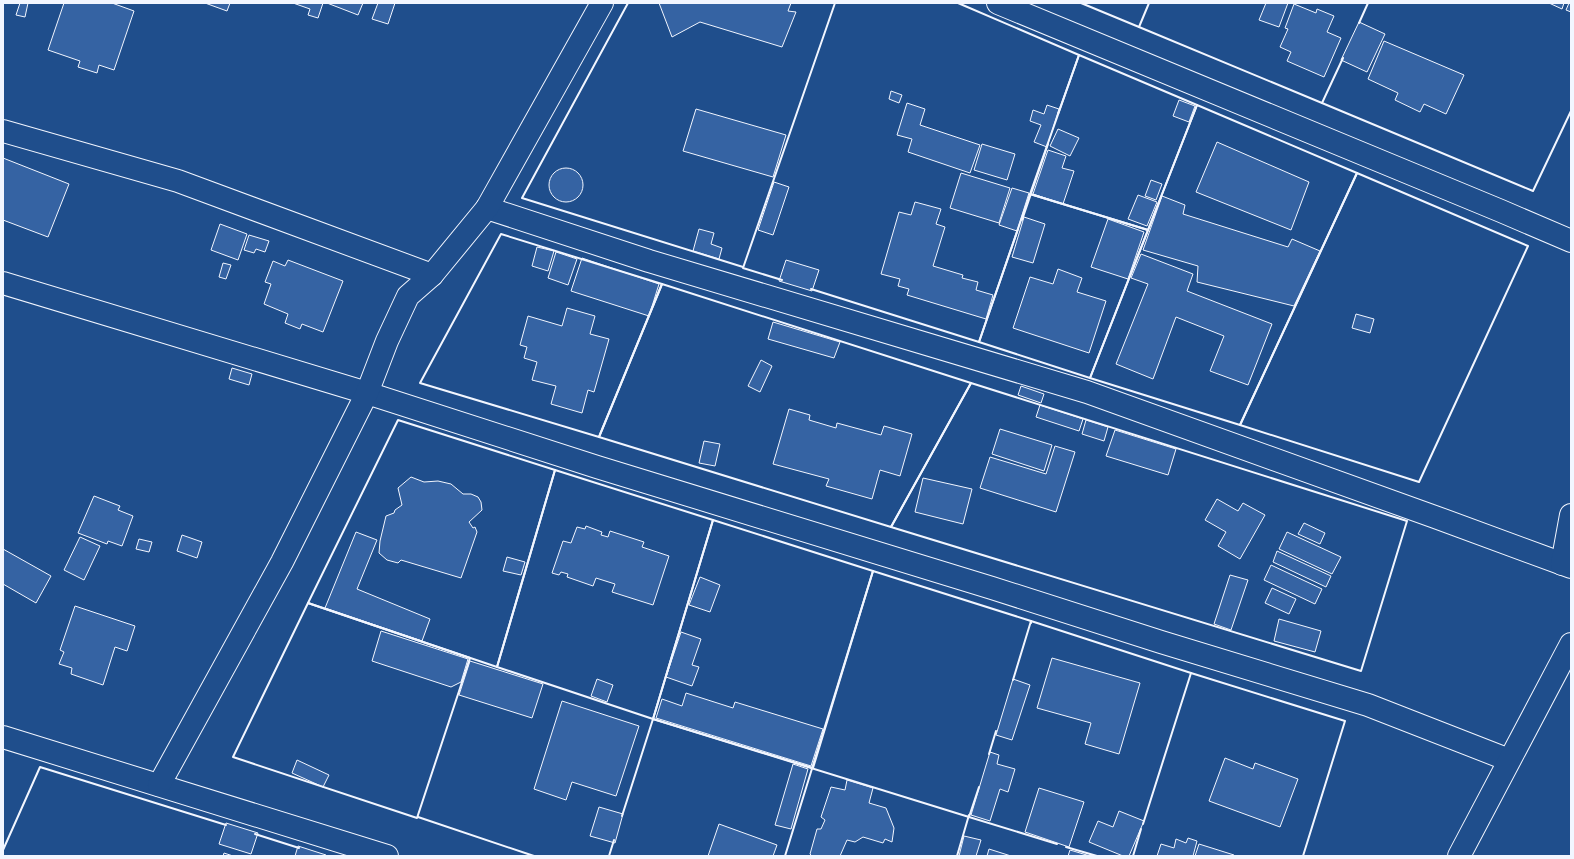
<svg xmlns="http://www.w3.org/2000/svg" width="1574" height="859" font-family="Figtree,sans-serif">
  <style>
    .building { fill: #3563a3; stroke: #f2f6ff }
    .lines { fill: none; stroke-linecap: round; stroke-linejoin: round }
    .street-casing { stroke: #f2f6ff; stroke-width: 24 }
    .primary-casing { stroke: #f2f6ff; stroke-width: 24 }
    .street { stroke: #1f4e8c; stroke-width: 22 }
    .primary { stroke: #1f4e8c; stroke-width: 22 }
    .wall { stroke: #f2f6ff; stroke-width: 2 }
  </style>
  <rect width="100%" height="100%" fill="#1f4e8c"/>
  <g class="building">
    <path d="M 20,3 L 28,3 L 25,17 L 16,15 Z"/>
    <path d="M 64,3 L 112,3 L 134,11 L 114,70 L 99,65 L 97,73 L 78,67 L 80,61 L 48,50 Z"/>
    <path d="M 205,3 L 230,3 L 227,11 Z"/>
    <path d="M 293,3 L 323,3 L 318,18 L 308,15 L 310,9 Z"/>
    <path d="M 327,3 L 363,3 L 358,15 Z"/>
    <path d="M 378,3 L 395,3 L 388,24 L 372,19 Z"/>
    <path d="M 659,3 L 791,3 L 788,11 L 796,12 L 782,47 L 700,22 L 672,37 Z"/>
    <path d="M 1266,3 L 1288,3 L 1279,27 L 1259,20 Z"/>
    <path d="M 1549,3 L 1564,3 L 1562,9 Z"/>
    <path d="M 1569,3 L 1571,3 L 1571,12 L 1566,10 Z"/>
    <path d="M 1294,4 L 1316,13 L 1317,9 L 1334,16 L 1327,32 L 1341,38 L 1324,77 L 1287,61 L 1291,52 L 1280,47 L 1288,29 L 1285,28 Z"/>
    <path d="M 1359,22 L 1385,34 L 1367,72 L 1341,60 Z"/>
    <path d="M 1384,41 L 1464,75 L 1446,114 L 1424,104 L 1420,112 L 1395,100 L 1398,93 L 1368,79 Z"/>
    <path d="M 891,91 L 902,95 L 899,103 L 889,99 Z"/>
    <path d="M 1179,100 L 1195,106 L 1189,122 L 1173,116 Z"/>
    <path d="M 907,103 L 925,109 L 920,125 L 980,145 L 970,173 L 908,152 L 912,139 L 897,135 Z"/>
    <path d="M 1047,105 L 1059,109 L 1047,147 L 1034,142 L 1041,125 L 1030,121 L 1033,110 L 1044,114 Z"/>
    <path d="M 696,109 L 786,135 L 773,177 L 683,151 Z"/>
    <path d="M 1058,129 L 1079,138 L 1070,156 L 1050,146 Z"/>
    <path d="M 1217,142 L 1309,182 L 1291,230 L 1196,192 Z"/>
    <path d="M 982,144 L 1015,154 L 1007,180 L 974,170 Z"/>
    <path d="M 1048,150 L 1066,156 L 1062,168 L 1074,171 L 1063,204 L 1033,194 Z"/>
    <path d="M 3,158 L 69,184 L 48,237 L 3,220 Z"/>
    <circle cx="566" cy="185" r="17"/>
    <path d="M 961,173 L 1010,188 L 999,223 L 950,208 Z"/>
    <path d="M 1151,180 L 1162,184 L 1156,200 L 1145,196 Z"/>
    <path d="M 774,182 L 789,187 L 773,235 L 758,230 Z"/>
    <path d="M 1012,188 L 1029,193 L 1017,231 L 999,225 Z"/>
    <path d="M 1138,195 L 1157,202 L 1147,226 L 1128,219 Z"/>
    <path d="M 1162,196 L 1185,205 L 1183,214 L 1288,247 L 1292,239 L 1320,251 L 1294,306 L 1197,282 L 1198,266 L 1143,250 Z"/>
    <path d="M 915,202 L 941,209 L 936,224 L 945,227 L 933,266 L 963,275 L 962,278 L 978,282 L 976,290 L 993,295 L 986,319 L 907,295 L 909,289 L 898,286 L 900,279 L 881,274 L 899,212 L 911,215 Z"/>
    <path d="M 1024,217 L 1045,224 L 1033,263 L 1012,257 Z"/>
    <path d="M 1108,219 L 1144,232 L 1128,279 L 1091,267 Z"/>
    <path d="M 220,224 L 247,234 L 238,260 L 211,250 Z"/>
    <path d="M 699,229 L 714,233 L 711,244 L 722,248 L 719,259 L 693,251 Z"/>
    <path d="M 249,235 L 269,241 L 265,252 L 256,249 L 254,253 L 244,250 Z"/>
    <path d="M 537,247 L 554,251 L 548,271 L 532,266 Z"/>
    <path d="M 556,252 L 577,259 L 568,285 L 548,278 Z"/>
    <path d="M 1141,254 L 1193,274 L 1187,291 L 1272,324 L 1248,385 L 1210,371 L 1224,336 L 1176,317 L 1153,379 L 1116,364 L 1148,284 L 1131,278 Z"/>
    <path d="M 582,258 L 659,284 L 649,316 L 571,291 Z"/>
    <path d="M 288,260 L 343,281 L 323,332 L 302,324 L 300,329 L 285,323 L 288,314 L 264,304 L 271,284 L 265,282 L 273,261 L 285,266 Z"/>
    <path d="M 786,260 L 819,270 L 812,291 L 779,281 Z"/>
    <path d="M 223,263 L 231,265 L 226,279 L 219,277 Z"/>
    <path d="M 1058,269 L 1082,278 L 1077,292 L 1106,301 L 1089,353 L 1013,328 L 1030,277 L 1053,284 Z"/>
    <path d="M 567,308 L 595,316 L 590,334 L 609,339 L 594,392 L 588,390 L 582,413 L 551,404 L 556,386 L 532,380 L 537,362 L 524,358 L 527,347 L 520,345 L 528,316 L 562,326 Z"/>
    <path d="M 1356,314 L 1374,319 L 1370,333 L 1352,328 Z"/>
    <path d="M 773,322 L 840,342 L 834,358 L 768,339 Z"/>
    <path d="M 761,360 L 772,366 L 760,392 L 748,386 Z"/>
    <path d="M 232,368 L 252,374 L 249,385 L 229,379 Z"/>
    <path d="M 1021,386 L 1044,394 L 1041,403 L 1018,395 Z"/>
    <path d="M 1040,405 L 1083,419 L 1079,431 L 1036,417 Z"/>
    <path d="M 789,409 L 810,415 L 809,420 L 836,428 L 837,423 L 881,435 L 884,426 L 912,434 L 900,476 L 880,470 L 872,499 L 826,486 L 829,479 L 773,464 Z"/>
    <path d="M 1086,420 L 1108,427 L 1104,441 L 1082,434 Z"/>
    <path d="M 1000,429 L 1052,445 L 1044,471 L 992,454 Z"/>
    <path d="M 1115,430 L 1176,449 L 1168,475 L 1106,456 Z"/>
    <path d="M 704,441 L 720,444 L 715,466 L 699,463 Z"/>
    <path d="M 1055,446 L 1075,452 L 1056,512 L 980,488 L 990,457 L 1046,474 Z"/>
    <path d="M 411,477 L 424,482 L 438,481 L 451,484 L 463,494 L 471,494 L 478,497 L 481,502 L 482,510 L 469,522 L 473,528 L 475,527 L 477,532 L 461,578 L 401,560 L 398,563 L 387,560 L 379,553 L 380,541 L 386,516 L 394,513 L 395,510 L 402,505 L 398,488 Z"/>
    <path d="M 923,478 L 972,489 L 963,524 L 915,512 Z"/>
    <path d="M 94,496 L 120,506 L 118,510 L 133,516 L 122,546 L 108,541 L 107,544 L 78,533 Z"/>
    <path d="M 1217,499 L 1238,511 L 1243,503 L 1265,515 L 1240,559 L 1218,546 L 1226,532 L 1205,520 Z"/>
    <path d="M 1304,523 L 1325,533 L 1320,544 L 1298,534 Z"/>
    <path d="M 586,526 L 602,532 L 601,535 L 608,537 L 610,531 L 644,542 L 642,547 L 669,556 L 653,605 L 612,592 L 615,584 L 596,578 L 593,586 L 567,577 L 568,574 L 561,572 L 559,575 L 552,573 L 563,541 L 571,543 L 577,527 L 585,529 Z"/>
    <path d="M 356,532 L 377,540 L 357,589 L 430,619 L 422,641 L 325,608 Z"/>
    <path d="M 1287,532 L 1341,557 L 1332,574 L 1279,549 Z"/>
    <path d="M 182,535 L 202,542 L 197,558 L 177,551 Z"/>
    <path d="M 80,537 L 100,546 L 84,580 L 64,570 Z"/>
    <path d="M 139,539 L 152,542 L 149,552 L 136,549 Z"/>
    <path d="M 3,549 L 51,576 L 36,603 L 3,584 Z"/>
    <path d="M 1277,551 L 1331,576 L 1326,587 L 1273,562 Z"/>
    <path d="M 507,557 L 525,562 L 521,575 L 503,571 Z"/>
    <path d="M 1271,565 L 1322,589 L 1315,604 L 1264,580 Z"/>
    <path d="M 1230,575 L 1248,580 L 1231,630 L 1214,624 Z"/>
    <path d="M 700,577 L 720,585 L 710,612 L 689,605 Z"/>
    <path d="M 1272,588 L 1296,599 L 1289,614 L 1265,603 Z"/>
    <path d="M 75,606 L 135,626 L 127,651 L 115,647 L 103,685 L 71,674 L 72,668 L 59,664 L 64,652 L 60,650 Z"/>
    <path d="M 1279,619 L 1321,631 L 1315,652 L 1274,641 Z"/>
    <path d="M 381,631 L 468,659 L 461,682 L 451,687 L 372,661 Z"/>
    <path d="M 681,632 L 701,639 L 692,665 L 699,667 L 692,686 L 666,677 Z"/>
    <path d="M 1052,658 L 1140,683 L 1119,754 L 1085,744 L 1091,723 L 1037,708 Z"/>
    <path d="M 470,661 L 543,684 L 532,718 L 459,695 Z"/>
    <path d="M 597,679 L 613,685 L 607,702 L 591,696 Z"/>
    <path d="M 1013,679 L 1030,685 L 1012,740 L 996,735 Z"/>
    <path d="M 686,693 L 733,708 L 735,702 L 823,729 L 811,766 L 656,718 L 662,699 L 682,706 Z"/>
    <path d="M 562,701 L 639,726 L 616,796 L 572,782 L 566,800 L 534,789 Z"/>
    <path d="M 990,752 L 999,755 L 997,764 L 1015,769 L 1008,792 L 1000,789 L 990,821 L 971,815 Z"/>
    <path d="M 1225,758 L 1253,769 L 1255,763 L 1298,779 L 1280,827 L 1209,801 Z"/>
    <path d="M 297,760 L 329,775 L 323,787 L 292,773 Z"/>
    <path d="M 793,764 L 808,769 L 791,829 L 775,825 Z"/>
    <path d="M 847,780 L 873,788 L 869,803 L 886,808 L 894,828 L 892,842 L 885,839 L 883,843 L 863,837 L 855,842 L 847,840 L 840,856 L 812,856 L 810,854 L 817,829 L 821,829 L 825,820 L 821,817 L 831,787 L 845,790 Z"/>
    <path d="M 1039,788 L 1084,802 L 1069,847 L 1025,832 Z"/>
    <path d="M 599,807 L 623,814 L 615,843 L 590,836 Z"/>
    <path d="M 1119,811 L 1144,821 L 1129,856 L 1123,856 L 1089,842 L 1098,821 L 1113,827 Z"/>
    <path d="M 226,823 L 258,833 L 251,854 L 219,844 Z"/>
    <path d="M 719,824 L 777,845 L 773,856 L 708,856 Z"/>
    <path d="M 964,836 L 981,840 L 976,856 L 959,856 Z"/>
    <path d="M 1188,838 L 1197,841 L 1193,856 L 1157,856 L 1161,844 L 1174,848 L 1176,839 L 1186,843 Z"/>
    <path d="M 1199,844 L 1234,855 L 1233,856 L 1195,856 Z"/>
    <path d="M 298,846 L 326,855 L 326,856 L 295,856 Z"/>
    <path d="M 989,849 L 1011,856 L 987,856 Z"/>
    <path d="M 1070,850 L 1090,856 L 1068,856 Z"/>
    <path d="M 224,853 L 233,856 L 223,856 Z"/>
  </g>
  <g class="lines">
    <defs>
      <g id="street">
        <path d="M 998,3 L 1501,211 L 1571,241"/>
        <path d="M 3,131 L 178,181 L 432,275"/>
        <path d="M 487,208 L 649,261 L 1087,392 L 1435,517 L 1571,567"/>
        <path d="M 3,283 L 367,393 L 597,467 L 992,588 L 1161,642 L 1368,705 L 1509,760"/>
        <path d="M 1562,564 L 1571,515"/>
        <path d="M 3,737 L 387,856"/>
        <path d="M 159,785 L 282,562 L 367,393 L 387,341 L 408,296 L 432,275 L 487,208 L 602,3"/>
      </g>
      <path id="primary" d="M 1459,856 L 1571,644"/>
    </defs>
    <use href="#street" class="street-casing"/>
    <use href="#primary" class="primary-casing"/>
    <use href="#street" class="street"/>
    <use href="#primary" class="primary"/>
    <g class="wall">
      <path d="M 628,3 L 522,198 L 743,267"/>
      <path d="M 958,3 L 1079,55 L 1058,114"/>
      <path d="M 1081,3 L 1139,27"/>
      <path d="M 1149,3 L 1139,27 L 1322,103"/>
      <path d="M 1359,23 L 1368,3"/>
      <path d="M 1079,55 L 1197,105 L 1148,230 L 1030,194 Z"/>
      <path d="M 1343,58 L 1322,103 L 1533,191 L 1571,111"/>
      <path d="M 1197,105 L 1357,173 L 1240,425 L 1090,378 Z"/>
      <path d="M 1357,173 L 1528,246 L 1419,482 L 1240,425 Z"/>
      <path d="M 1030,194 L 1148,230 L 1090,378 L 979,342 Z"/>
      <path d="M 1022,220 L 1048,144"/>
      <path d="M 501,234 L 662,284 L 599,437 L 420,383 Z"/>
      <path d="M 782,280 L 743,268 L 835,3"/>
      <path d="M 662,284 L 971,383 L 891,527 L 599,437 Z"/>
      <path d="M 811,289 L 979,342 L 1018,229"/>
      <path d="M 971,383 L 1407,521 L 1361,671 L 891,527 Z"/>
      <path d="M 398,420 L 555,470 L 497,667 L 308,603 Z"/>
      <path d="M 555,470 L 713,520 L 653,719 L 497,667 Z"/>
      <path d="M 713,520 L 873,571 L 813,768 L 653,719 Z"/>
      <path d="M 308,603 L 470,658 L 417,818 L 233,757 Z"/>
      <path d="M 1031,623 L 1031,621 L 1191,673 L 1143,824"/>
      <path d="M 1191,673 L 1345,721 L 1303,856"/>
      <path d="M 989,754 L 996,731"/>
      <path d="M 622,816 L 653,719 L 969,817 L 979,787"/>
      <path d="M 418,817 L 534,856"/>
      <path d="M 969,817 L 1057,844"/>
      <path d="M 255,834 L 299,848"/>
      <path d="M 1066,847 L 1097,856"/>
      <path d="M 3,850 L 40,767 L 226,825"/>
      <path d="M 609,856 L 614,840"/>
      <path d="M 785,856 L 873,571 L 1031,621 L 1013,680"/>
      <path d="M 957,856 L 969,815"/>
      <path d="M 1133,856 L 1141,829"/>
    </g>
  </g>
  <rect width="1574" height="859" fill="none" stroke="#f2f6ff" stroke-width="8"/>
</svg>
